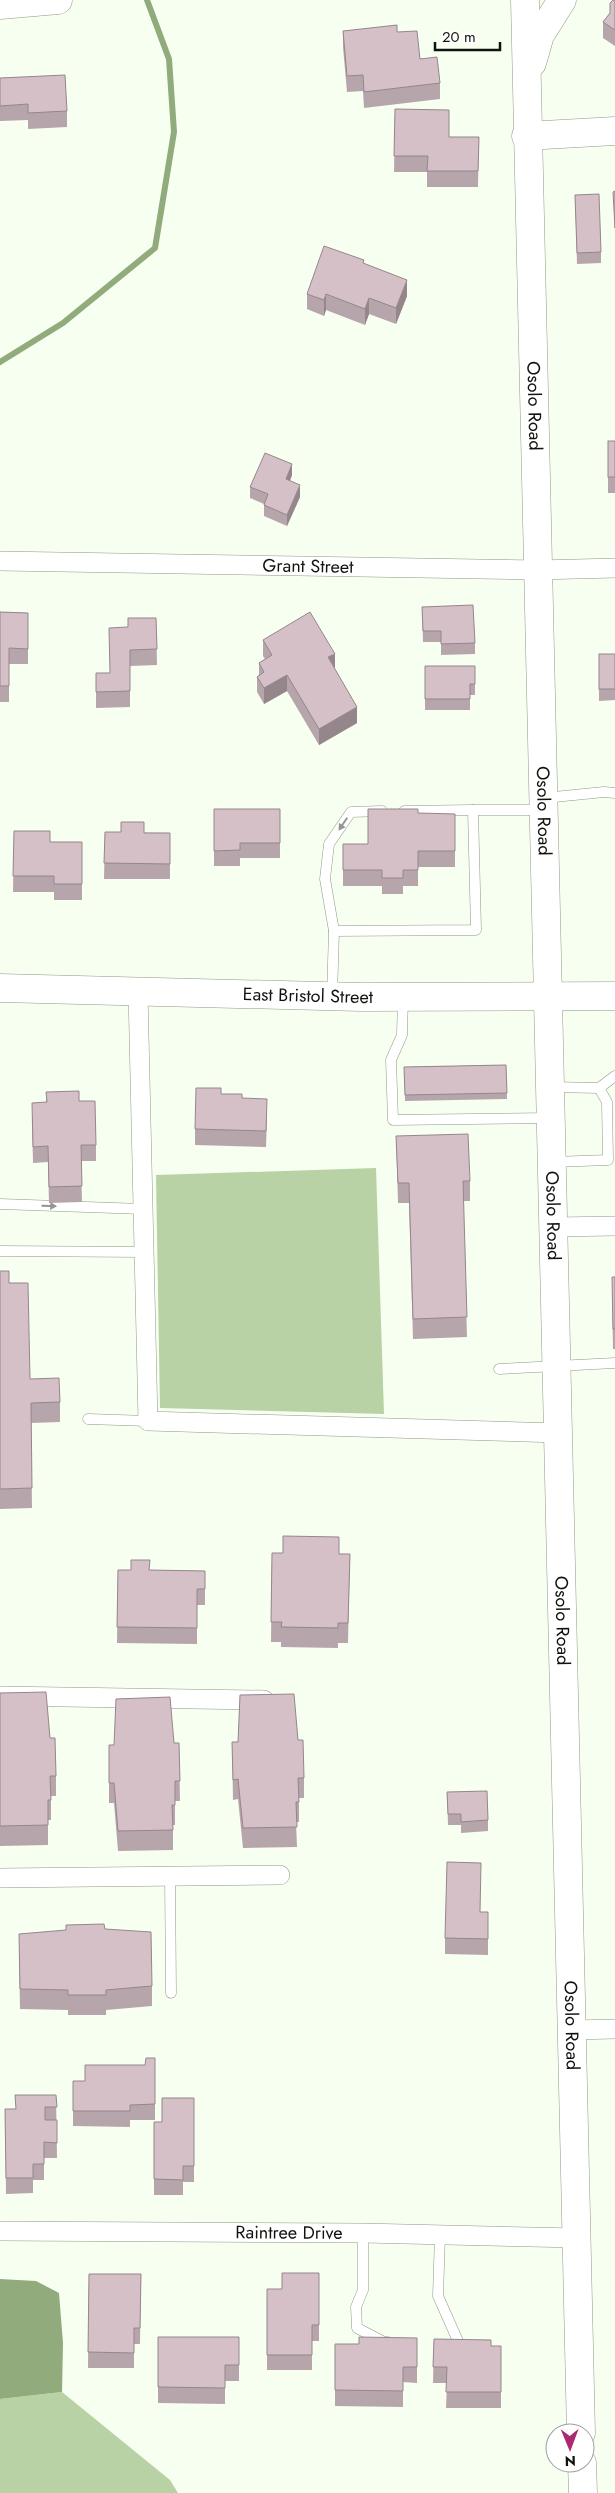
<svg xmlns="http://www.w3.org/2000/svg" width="615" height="2493" font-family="Jost,sans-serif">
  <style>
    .green { fill: #b9d2a5 }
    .water { fill: #91ab7d }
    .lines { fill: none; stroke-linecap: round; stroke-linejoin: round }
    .stream { stroke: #91ab7d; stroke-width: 6 }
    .lane-casing { stroke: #8f9988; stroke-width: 11 }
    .street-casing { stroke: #8f9988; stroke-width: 20 }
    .secondary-casing { stroke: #8f9988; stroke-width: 29 }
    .lane { stroke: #fff; stroke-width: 10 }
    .street { stroke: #fff; stroke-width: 19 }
    .secondary { stroke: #fff; stroke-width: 28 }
    .wall { fill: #b7a5ac }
    .shaded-wall { fill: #95868c }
    .building { fill: #d5c0c8; stroke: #95868c }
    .oneway { fill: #949593 }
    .labels { text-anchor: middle; stroke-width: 5; stroke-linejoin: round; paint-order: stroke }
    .street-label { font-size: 18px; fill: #11140e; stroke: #fff }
  </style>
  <rect width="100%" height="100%" fill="#f6fff0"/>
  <g class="green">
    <path d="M 376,1168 L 384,1414 L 160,1408 L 156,1175 Z"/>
    <path d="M 62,2392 L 170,2480 L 178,2493 L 0,2493 L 0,2399 Z"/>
  </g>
  <path class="water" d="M 0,2279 L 36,2281 L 59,2293 L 63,2343 L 62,2392 L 0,2399 Z"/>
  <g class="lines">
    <path class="stream" d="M 0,362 L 63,323 L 155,248 L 174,132 L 169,59 L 147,0"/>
    <defs>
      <g id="lane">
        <path d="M 544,798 L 604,792 L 615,793"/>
        <path d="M 404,811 L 473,810"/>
        <path d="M 334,931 L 325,879 L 329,844 L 351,812 L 382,811"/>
        <path d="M 332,996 L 334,931 L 476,930 L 473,810 L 543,810"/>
        <path d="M 403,997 L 402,1035 L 391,1060 L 393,1120 L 551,1118"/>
        <path d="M 551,1087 L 599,1088 L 615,1076"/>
        <path d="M 553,1162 L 608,1160 L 607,1102 L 599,1088"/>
        <path d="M 0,1204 L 143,1209"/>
        <path d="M 0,1251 L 145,1252"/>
        <path d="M 499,1369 L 615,1363"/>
        <path d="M 88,1419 L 148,1421"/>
        <path d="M 170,1876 L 171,1993"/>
        <path d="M 363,2233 L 363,2290 L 356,2307 L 357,2328 L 384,2342 L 388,2342"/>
        <path d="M 440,2235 L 438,2296 L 458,2341"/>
      </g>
      <g id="street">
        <path id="s1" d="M 0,561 L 538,570 L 615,568"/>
        <path d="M 138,992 L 148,1421 L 559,1433"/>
        <path d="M 555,1227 L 615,1226"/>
        <path d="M 0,1696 L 264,1700"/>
        <path d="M 0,1878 L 280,1875"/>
        <path d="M 573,2030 L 615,2029"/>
        <path id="s2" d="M 0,2231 L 363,2233 L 577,2238"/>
      </g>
      <g id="secondary">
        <path id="s3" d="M 525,0 L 581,2433"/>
        <path d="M 0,5 L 58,0"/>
        <path d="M 532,63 L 540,35 L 562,0"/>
        <path d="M 526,136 L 615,131"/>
        <path id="s4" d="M 0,988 L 361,997 L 615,996"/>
        <path d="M 582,2463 L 583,2493"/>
      </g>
    </defs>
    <use href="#lane" class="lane-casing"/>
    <use href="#street" class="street-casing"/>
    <use href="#secondary" class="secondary-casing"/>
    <use href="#lane" class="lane"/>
    <use href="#street" class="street"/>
    <use href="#secondary" class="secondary"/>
  </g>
  <g class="wall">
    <path d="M 615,0 L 615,46 L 603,38 L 603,22 L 610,13 Z"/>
    <path d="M 343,31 L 397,32 L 440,83 L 440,99 L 364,108 L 363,91 L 347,92 L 343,47 Z"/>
    <path d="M 0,78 L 67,111 L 67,127 L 28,129 L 28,120 L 0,121 Z"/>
    <path d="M 395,109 L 449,137 L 479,137 L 478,187 L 427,187 L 427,172 L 394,172 Z"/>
    <path d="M 575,195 L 601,252 L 601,263 L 577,264 Z"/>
    <path d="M 364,264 L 407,296 L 396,324 L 369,314 L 365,325 L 326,310 L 324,316 L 307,309 L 307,294 Z"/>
    <rect x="608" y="441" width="7" height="52"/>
    <path d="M 292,475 L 290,481 L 300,497 L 287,526 L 264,516 L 264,504 L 250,498 L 250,487 Z"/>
    <path d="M 422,607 L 475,643 L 475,654 L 441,655 L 441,642 L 423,642 Z"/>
    <path d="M 0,612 L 28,613 L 28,664 L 9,664 L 9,702 L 0,702 Z"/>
    <path d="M 156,618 L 157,665 L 130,666 L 130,707 L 96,708 L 96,673 L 110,673 L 128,627 Z"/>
    <path d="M 263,640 L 335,669 L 357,723 L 319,745 L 287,691 L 264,704 L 257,692 L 257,677 L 259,675 L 259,663 L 265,659 L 263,656 Z"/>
    <path d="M 599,654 L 615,654 L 615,700 L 599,701 Z"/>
    <path d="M 425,666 L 475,666 L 475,695 L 470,695 L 470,710 L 425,710 Z"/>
    <path d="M 214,809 L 280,809 L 280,858 L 240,858 L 240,866 L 214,866 Z"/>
    <path d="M 418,813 L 455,814 L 455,867 L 418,867 L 418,886 L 403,886 L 403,894 L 382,894 L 382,886 L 343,886 L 343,844 L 368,844 Z"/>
    <path d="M 14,831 L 50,842 L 82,842 L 82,900 L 54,900 L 54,892 L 13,892 Z"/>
    <path d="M 105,832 L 170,833 L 170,879 L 104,879 Z"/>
    <path d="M 506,1065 L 507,1099 L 405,1101 L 404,1067 Z"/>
    <path d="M 46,1092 L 79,1101 L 96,1145 L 96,1161 L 81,1161 L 82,1202 L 49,1203 L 48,1162 L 33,1163 L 32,1118 L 46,1102 Z"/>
    <path d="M 221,1094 L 242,1098 L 267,1115 L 266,1147 L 195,1145 L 195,1129 Z"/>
    <path d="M 396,1136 L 470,1181 L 470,1201 L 463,1201 L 467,1337 L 413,1339 L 409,1203 L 398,1203 Z"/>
    <path d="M 0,1271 L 9,1283 L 30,1379 L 60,1402 L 60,1422 L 31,1423 L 32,1508 L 0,1509 Z"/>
    <path d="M 615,1277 L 615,1349 L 613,1349 L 612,1297 Z"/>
    <path d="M 272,1553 L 350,1554 L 348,1643 L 338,1643 L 338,1648 L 281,1647 L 281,1642 L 271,1642 Z"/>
    <path d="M 118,1570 L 205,1571 L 205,1605 L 197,1605 L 197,1644 L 117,1643 Z"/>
    <path d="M 0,1693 L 50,1738 L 56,1776 L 56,1796 L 51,1796 L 51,1820 L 48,1820 L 48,1845 L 0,1846 Z"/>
    <path d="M 298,1740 L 304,1778 L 304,1798 L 299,1798 L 299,1822 L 296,1822 L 297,1847 L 243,1848 L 238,1799 L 233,1800 L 232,1742 Z"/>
    <path d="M 179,1743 L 180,1801 L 175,1801 L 175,1825 L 173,1825 L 173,1850 L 118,1851 L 114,1803 L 109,1803 L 109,1745 Z"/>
    <path d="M 447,1792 L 488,1820 L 488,1831 L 461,1833 L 461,1825 L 448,1825 Z"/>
    <path d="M 480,1912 L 488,1912 L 488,1955 L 445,1954 L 445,1938 Z"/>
    <path d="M 105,1929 L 152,1986 L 152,2006 L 106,2010 L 106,2015 L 68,2015 L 68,2010 L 20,2009 L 19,1954 Z"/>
    <path d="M 155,2058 L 155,2120 L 130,2120 L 130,2127 L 73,2126 L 73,2081 L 85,2081 L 145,2065 Z"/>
    <path d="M 56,2095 L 57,2158 L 44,2158 L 44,2180 L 33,2180 L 33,2193 L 6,2194 L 5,2109 L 15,2109 Z"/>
    <path d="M 194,2098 L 194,2182 L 183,2182 L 183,2195 L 154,2195 L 154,2122 L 162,2122 Z"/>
    <path d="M 319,2273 L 319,2341 L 312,2341 L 312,2370 L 267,2370 L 267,2289 L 282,2289 Z"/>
    <path d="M 89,2274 L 141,2274 L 140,2344 L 134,2344 L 134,2368 L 88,2368 Z"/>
    <path d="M 158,2337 L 239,2337 L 239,2381 L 225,2381 L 225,2404 L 158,2403 Z"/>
    <path d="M 417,2338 L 417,2383 L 403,2382 L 403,2407 L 335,2406 L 335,2344 L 359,2344 Z"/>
    <path d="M 434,2339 L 491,2346 L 501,2346 L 501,2408 L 446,2408 L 447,2383 L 433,2383 Z"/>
  </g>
  <g class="shaded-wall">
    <path d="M 407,280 L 407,296 L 396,324 L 396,308 Z"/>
    <path d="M 326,294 L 326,310 L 324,316 L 324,300 Z"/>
    <path d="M 369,298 L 369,314 L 365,325 L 365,309 Z"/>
    <path d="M 292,464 L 292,475 L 286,490 L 286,479 Z"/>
    <path d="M 300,485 L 300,497 L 287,526 L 287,515 Z"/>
    <path d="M 335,654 L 335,669 L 328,657 Z"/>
    <path d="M 287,675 L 287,691 L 264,704 L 264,688 Z"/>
    <path d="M 357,707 L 357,723 L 319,745 L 319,729 Z"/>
  </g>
  <g class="building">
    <path d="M 613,0 L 615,0 L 615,30 L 603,22 L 610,13 L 610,3 Z"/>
    <path d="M 397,25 L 397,32 L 417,31 L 420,59 L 437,57 L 440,83 L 364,92 L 363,75 L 347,76 L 343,31 Z"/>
    <path d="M 65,75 L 67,111 L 28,113 L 28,104 L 0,106 L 0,78 Z"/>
    <path d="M 395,109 L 449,110 L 449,137 L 479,137 L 478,171 L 427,171 L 428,156 L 394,156 Z"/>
    <path d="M 615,191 L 615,228 L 613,192 Z"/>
    <path d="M 599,194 L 601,252 L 577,253 L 575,195 Z"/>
    <path d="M 324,246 L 364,260 L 363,263 L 407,280 L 396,308 L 369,298 L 365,309 L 326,294 L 324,300 L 307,294 Z"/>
    <rect x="608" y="441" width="7" height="36"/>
    <path d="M 265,453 L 292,464 L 286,479 L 300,485 L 287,515 L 264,505 L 268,494 L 250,487 Z"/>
    <path d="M 473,605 L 475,643 L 441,644 L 441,631 L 423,631 L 422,607 Z"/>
    <path d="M 0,612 L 28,613 L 28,649 L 9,648 L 9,686 L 0,686 Z"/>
    <path d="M 310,612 L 335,654 L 328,657 L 357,707 L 319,729 L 287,675 L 264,688 L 257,677 L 264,672 L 259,663 L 272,655 L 263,640 Z"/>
    <path d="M 128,618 L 156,618 L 157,649 L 130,650 L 130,691 L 96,692 L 96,673 L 110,673 L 109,628 L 128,627 Z"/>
    <rect x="599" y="654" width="16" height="35"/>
    <path d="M 425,666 L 475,666 L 475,684 L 470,684 L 470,699 L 425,699 Z"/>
    <path d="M 214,809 L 280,809 L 280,843 L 240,843 L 240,850 L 214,851 Z"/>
    <path d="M 368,809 L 418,809 L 418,813 L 455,814 L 455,851 L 418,851 L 418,870 L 403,870 L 403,878 L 382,878 L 382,870 L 343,870 L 343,844 L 368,844 Z"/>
    <path d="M 121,822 L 144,822 L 144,833 L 170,833 L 170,864 L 104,863 L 105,832 L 121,832 Z"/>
    <path d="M 14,831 L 50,831 L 50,842 L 82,842 L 82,884 L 54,884 L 54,876 L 13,876 Z"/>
    <path d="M 506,1065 L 507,1093 L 405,1095 L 404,1067 Z"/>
    <path d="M 196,1088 L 221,1088 L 221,1094 L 242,1094 L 242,1098 L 267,1099 L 266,1131 L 195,1129 Z"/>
    <path d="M 79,1091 L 79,1101 L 95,1101 L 96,1145 L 81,1145 L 82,1186 L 49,1187 L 48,1146 L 33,1147 L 32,1103 L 47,1102 L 46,1092 Z"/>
    <path d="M 468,1134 L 470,1181 L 463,1181 L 467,1317 L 413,1319 L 409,1183 L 398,1183 L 396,1136 Z"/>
    <path d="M 0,1271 L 9,1271 L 9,1283 L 28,1283 L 30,1379 L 59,1378 L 60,1402 L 31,1403 L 32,1488 L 0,1489 Z"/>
    <path d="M 612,1277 L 615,1277 L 615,1329 L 613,1329 Z"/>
    <path d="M 283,1536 L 339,1537 L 339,1554 L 350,1554 L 348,1623 L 338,1623 L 338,1628 L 281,1627 L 282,1622 L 271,1622 L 272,1553 L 283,1553 Z"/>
    <path d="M 131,1560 L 150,1560 L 149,1570 L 205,1571 L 205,1589 L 197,1589 L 197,1628 L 117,1627 L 118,1570 L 131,1570 Z"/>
    <path d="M 46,1692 L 50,1738 L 55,1738 L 56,1776 L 50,1776 L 51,1800 L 48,1800 L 48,1825 L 0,1826 L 0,1693 Z"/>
    <path d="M 294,1694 L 298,1740 L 303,1740 L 304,1778 L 298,1778 L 299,1802 L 296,1802 L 297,1827 L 243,1828 L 238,1779 L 233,1780 L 232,1742 L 238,1742 L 240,1695 Z"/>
    <path d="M 170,1697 L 174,1743 L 179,1743 L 180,1781 L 175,1781 L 175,1805 L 172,1805 L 173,1830 L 118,1831 L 114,1783 L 109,1783 L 109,1745 L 114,1745 L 116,1699 Z"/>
    <path d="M 487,1791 L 488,1820 L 461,1822 L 461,1814 L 448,1814 L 447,1792 Z"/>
    <path d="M 447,1862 L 481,1863 L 480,1912 L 488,1912 L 488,1939 L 445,1938 Z"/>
    <path d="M 104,1924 L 105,1929 L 151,1932 L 152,1986 L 106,1990 L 106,1995 L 68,1995 L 68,1990 L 20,1989 L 19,1934 L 66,1930 L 66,1925 Z"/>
    <path d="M 146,2058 L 155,2058 L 155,2104 L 130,2105 L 130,2111 L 73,2111 L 73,2081 L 85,2081 L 85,2065 L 145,2065 Z"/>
    <path d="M 15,2095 L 56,2095 L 57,2107 L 45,2107 L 45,2120 L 57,2120 L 57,2143 L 44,2142 L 44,2164 L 33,2164 L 33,2178 L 6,2178 L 5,2109 L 16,2109 Z"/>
    <path d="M 162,2098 L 194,2098 L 194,2166 L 183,2166 L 183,2180 L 154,2179 L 154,2122 L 162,2122 Z"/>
    <path d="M 282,2273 L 319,2273 L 319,2325 L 312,2325 L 312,2355 L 267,2355 L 267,2289 L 282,2289 Z"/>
    <path d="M 89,2274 L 141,2274 L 140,2328 L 134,2328 L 134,2353 L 88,2352 Z"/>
    <path d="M 158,2337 L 239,2337 L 239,2365 L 225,2365 L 225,2388 L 158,2387 Z"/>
    <path d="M 359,2337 L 417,2338 L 417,2367 L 403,2367 L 403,2391 L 335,2390 L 335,2344 L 359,2344 Z"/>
    <path d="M 434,2339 L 491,2340 L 491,2346 L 501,2346 L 501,2392 L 446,2392 L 447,2367 L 433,2367 Z"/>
  </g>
  <defs><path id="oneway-solid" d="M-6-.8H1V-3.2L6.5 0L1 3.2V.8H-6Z" transform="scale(1.25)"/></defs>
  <g class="oneway">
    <use href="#oneway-solid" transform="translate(343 824) rotate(124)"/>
    <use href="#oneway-solid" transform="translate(49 1206) rotate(2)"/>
  </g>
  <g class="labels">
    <g class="street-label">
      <text dy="6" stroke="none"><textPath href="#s3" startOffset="406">Osolo Road</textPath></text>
      <text dy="6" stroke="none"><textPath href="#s1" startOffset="308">Grant Street</textPath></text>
      <text dy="6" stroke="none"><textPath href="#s3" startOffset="811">Osolo Road</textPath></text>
      <text dy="6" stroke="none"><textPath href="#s4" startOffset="308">East Bristol Street</textPath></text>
      <text dy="6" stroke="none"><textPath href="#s3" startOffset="1216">Osolo Road</textPath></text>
      <text dy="6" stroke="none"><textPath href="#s3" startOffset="1621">Osolo Road</textPath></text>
      <text dy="6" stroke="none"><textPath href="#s3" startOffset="2026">Osolo Road</textPath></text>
      <text dy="6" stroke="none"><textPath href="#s2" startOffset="289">Raintree Drive</textPath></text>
    </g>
  </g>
  <g transform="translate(570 2448) rotate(179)"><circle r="24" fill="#ffffff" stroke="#a0a19f"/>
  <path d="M0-4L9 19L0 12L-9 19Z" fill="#ac2870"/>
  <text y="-8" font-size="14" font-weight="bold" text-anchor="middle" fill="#11140e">N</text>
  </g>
  <path d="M435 42v8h65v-8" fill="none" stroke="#11140e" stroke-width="2.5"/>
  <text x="442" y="42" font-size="15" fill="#11140e" stroke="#ffffff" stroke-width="4" paint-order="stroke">20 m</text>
</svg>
